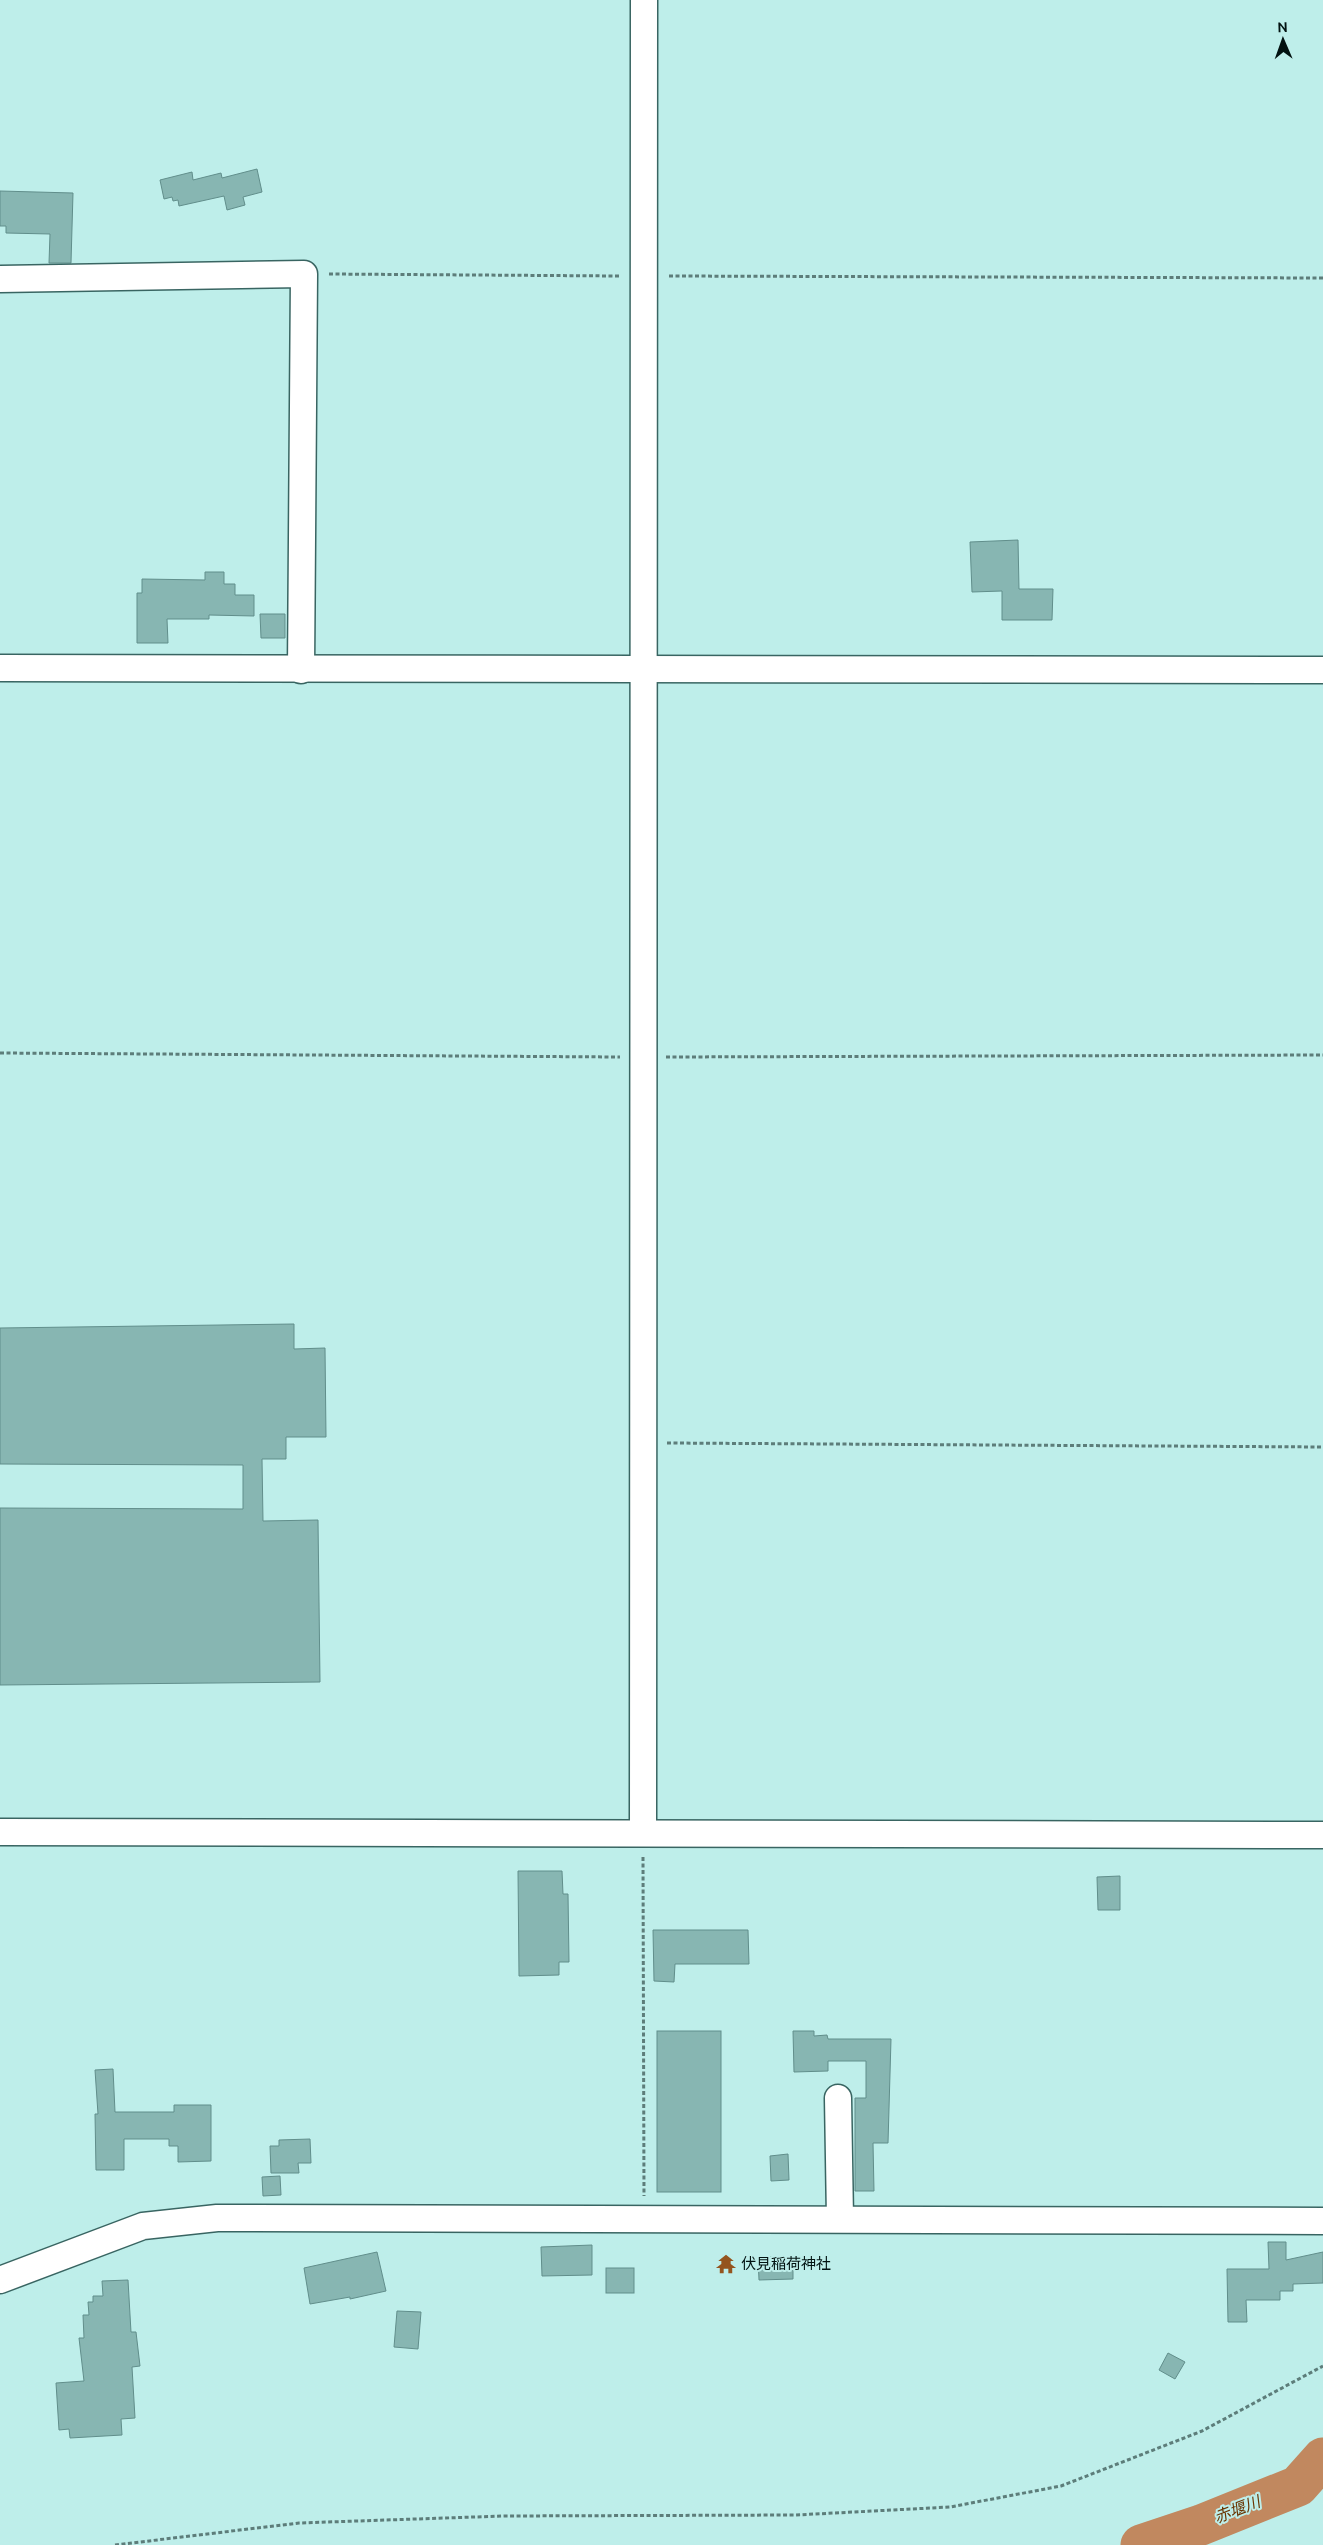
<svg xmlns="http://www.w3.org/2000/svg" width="1323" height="2545" font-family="Ubuntu,'Noto Sans JP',sans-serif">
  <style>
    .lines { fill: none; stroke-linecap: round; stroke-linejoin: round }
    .river { stroke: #c1885f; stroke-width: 41 }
    .building { fill: #87b6b2; stroke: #618e8b }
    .minor-casing { stroke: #396562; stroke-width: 29 }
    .path { stroke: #5d7d7a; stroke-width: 3; stroke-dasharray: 4 2.5; stroke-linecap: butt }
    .minor { stroke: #fff; stroke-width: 26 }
    .labels { text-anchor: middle; stroke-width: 4; stroke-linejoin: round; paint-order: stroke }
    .poi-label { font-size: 15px; fill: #021211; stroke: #beeeea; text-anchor: start }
    .water-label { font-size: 16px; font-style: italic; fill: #6a3400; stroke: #beeeea }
  </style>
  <rect width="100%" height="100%" fill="#beeeea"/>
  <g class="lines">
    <path class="river" d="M 1141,2545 L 1201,2525 L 1298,2486 L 1323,2458"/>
  </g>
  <g class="building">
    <path d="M 257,169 L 262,192 L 243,197 L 245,205 L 227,210 L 224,196 L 179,206 L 178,200 L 173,201 L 172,197 L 164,199 L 160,180 L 192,172 L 193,180 L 221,173 L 222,178 Z"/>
    <path d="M 0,191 L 73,193 L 71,263 L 49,263 L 50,234 L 6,233 L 6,226 L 0,226 Z"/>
    <path d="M 1018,540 L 1019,589 L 1053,589 L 1052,620 L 1002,620 L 1002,591 L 972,592 L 970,542 Z"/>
    <path d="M 205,572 L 224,572 L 224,584 L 235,584 L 235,595 L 254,595 L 254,616 L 209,615 L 209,619 L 167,619 L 168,643 L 137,643 L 137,593 L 142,593 L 142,579 L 205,580 Z"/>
    <path d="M 260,614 L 285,614 L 285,638 L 261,638 Z"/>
    <path d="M 294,1324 L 294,1349 L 325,1348 L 326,1437 L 286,1437 L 286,1459 L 262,1459 L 263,1521 L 318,1520 L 320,1682 L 0,1685 L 0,1508 L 243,1509 L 243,1465 L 0,1464 L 0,1328 Z"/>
    <path d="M 518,1871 L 562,1871 L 563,1894 L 568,1894 L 569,1962 L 559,1962 L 559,1975 L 519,1976 Z"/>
    <path d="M 1120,1876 L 1120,1910 L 1098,1910 L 1097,1877 Z"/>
    <path d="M 653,1930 L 748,1930 L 749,1964 L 675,1964 L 674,1982 L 654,1981 Z"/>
    <rect x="657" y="2031" width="64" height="161"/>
    <path d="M 793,2031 L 814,2031 L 814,2036 L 827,2035 L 828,2039 L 891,2039 L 888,2143 L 873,2143 L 874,2191 L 855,2191 L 855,2098 L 866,2098 L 866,2061 L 828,2061 L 828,2071 L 794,2072 Z"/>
    <path d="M 113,2069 L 115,2112 L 174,2112 L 174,2105 L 211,2105 L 211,2161 L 178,2162 L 178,2146 L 169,2146 L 169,2139 L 124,2139 L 124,2170 L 96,2170 L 95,2114 L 98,2114 L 95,2070 Z"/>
    <path d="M 310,2139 L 311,2163 L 298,2163 L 299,2173 L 271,2173 L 270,2146 L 279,2146 L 279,2140 Z"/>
    <path d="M 788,2154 L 789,2180 L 771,2181 L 770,2156 Z"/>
    <path d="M 280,2176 L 281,2195 L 263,2196 L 262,2177 Z"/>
    <path d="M 1268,2242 L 1286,2242 L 1286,2260 L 1323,2252 L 1323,2283 L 1293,2284 L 1293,2291 L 1280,2291 L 1280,2300 L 1246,2300 L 1247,2322 L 1228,2322 L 1227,2269 L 1269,2269 Z"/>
    <path d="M 592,2245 L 592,2275 L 542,2276 L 541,2247 Z"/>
    <path d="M 377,2252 L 386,2291 L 350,2299 L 350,2297 L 310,2304 L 304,2268 Z"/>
    <path d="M 758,2257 L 793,2257 L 793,2279 L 759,2280 Z"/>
    <rect x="606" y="2268" width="28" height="25"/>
    <path d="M 128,2280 L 131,2332 L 136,2332 L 140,2366 L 132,2367 L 135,2418 L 121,2419 L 122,2435 L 70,2438 L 69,2429 L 59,2430 L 56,2383 L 84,2381 L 79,2338 L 84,2338 L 83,2315 L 89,2315 L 88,2302 L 93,2302 L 93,2296 L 103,2296 L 102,2281 Z"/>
    <path d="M 397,2311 L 421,2312 L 418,2349 L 394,2347 Z"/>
    <path d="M 1168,2353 L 1185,2362 L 1175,2379 L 1159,2370 Z"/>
  </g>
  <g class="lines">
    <defs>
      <g id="minor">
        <path d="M 0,279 L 304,274 L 301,670"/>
        <path d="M 0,668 L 1323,670"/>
        <path d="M 0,1832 L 1323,1835"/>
        <path d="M 643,1833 L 644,0"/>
        <path d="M 838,2098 L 840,2219"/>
        <path d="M 0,2280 L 143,2226 L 217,2218 L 1323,2221"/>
      </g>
    </defs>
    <use href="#minor" class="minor-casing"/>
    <g class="path">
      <path d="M 329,274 L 620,276"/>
      <path d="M 669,276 L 1323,278"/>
      <path d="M 0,1053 L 620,1057"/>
      <path d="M 666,1057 L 1323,1055"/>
      <path d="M 667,1443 L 1323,1447"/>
      <path d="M 643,1857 L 644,2196"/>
      <path d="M 115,2545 L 299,2523 L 504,2516 L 796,2515 L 950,2507 L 1061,2486 L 1202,2431 L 1323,2366"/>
    </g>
    <use href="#minor" class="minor"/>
  </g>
  <defs>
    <symbol id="temple-bare" viewBox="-9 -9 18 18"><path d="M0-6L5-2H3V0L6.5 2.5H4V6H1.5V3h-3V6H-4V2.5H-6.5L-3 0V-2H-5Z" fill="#94541e" stroke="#beeeea" stroke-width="2.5" paint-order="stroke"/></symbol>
  </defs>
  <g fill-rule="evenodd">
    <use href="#temple-bare" x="712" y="2250" width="28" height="28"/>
  </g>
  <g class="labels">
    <g class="poi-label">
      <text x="741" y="2269">伏見稲荷神社</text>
    </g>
    <g class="water-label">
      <text transform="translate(1237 2509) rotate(-21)" y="6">赤堰川</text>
    </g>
  </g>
  <g transform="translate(1283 40) rotate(358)" stroke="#beeeea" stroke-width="4" paint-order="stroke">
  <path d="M0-4L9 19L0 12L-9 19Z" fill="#021211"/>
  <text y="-8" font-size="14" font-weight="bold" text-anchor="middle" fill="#021211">N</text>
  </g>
</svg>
